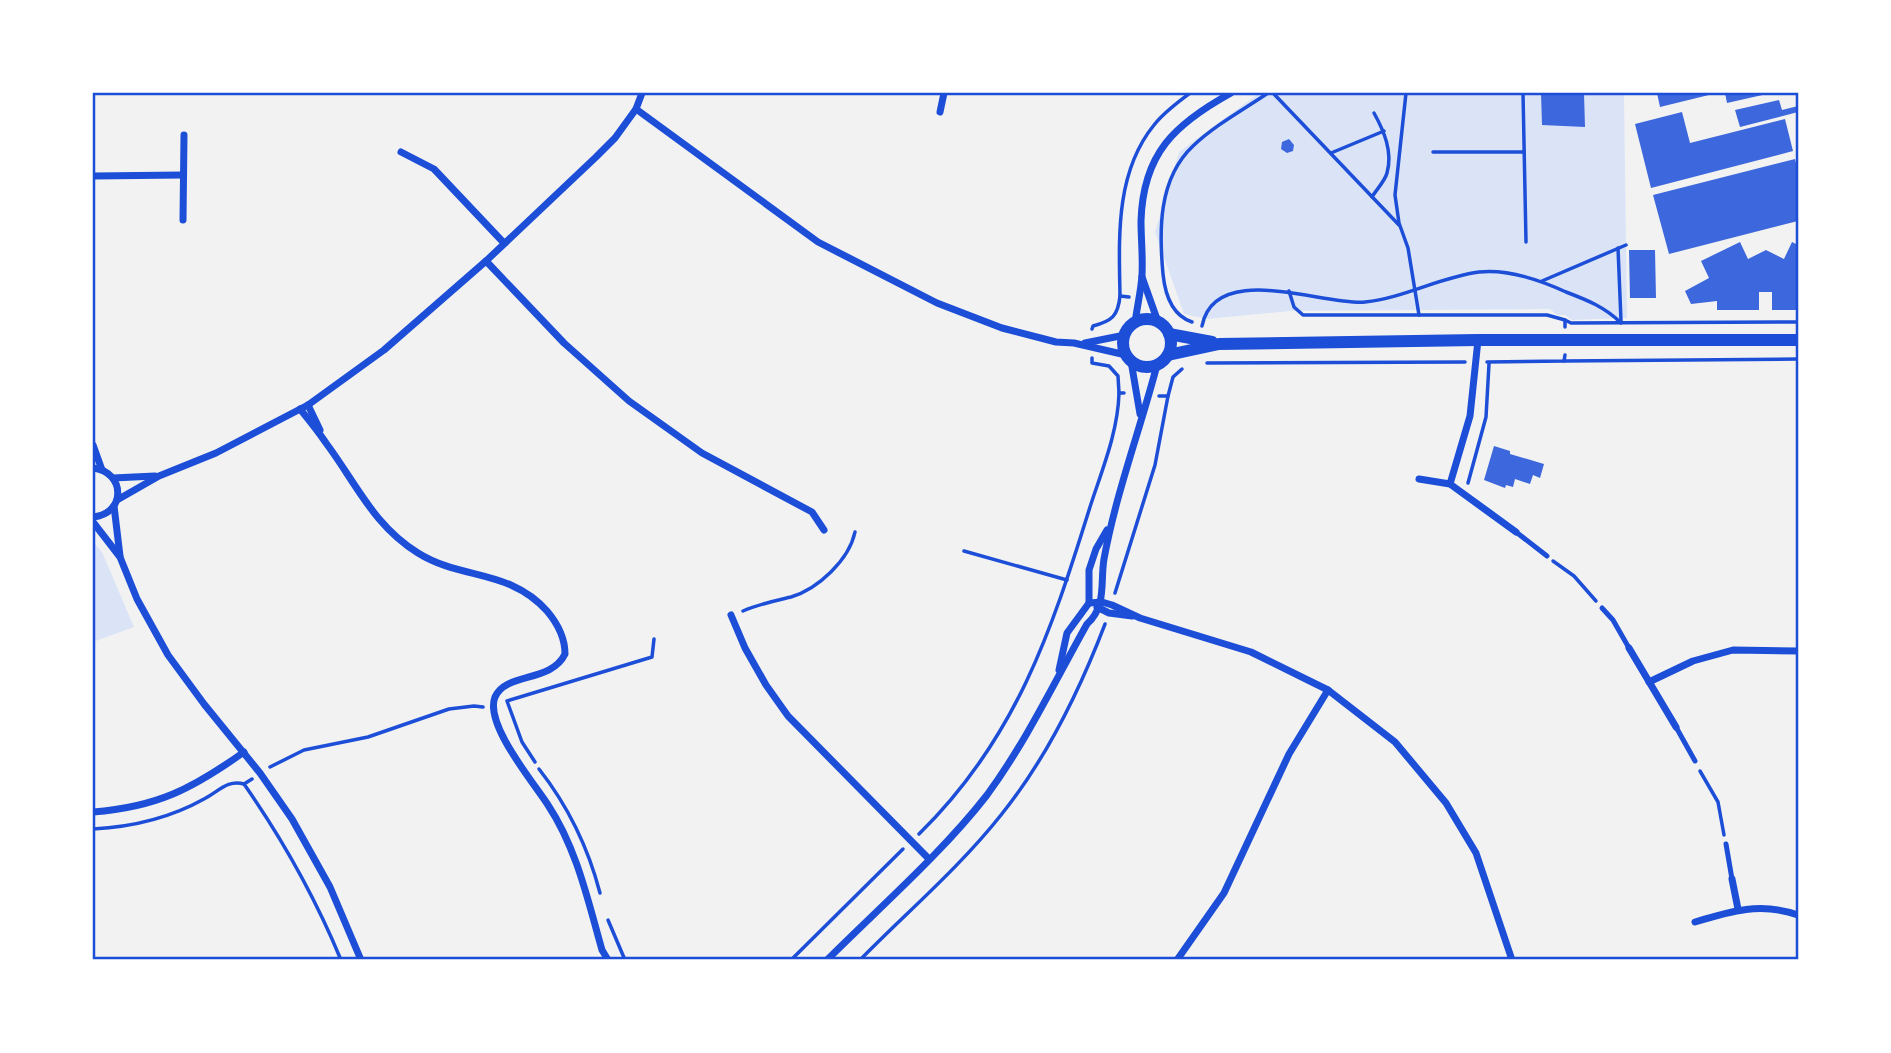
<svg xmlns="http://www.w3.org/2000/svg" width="1891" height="1053" font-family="'Golos Text',sans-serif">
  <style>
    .green { fill: #dbe4f7 }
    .building { fill: #3d67dc }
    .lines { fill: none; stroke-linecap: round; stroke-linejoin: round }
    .path { stroke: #1d4ed8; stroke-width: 3.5 }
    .service { stroke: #1d4ed8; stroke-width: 5 }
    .minor { stroke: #1d4ed8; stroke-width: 7 }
    .tertiary { stroke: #1d4ed8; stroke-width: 12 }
    .neatline { fill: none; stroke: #1d4ed8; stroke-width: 2.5 }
  </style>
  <rect width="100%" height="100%" fill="#f2f2f2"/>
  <g class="green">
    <path d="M 1259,93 L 1624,93 L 1627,318 L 1572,320 L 1565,315 L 1557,315 L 1550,309 L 1290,311 L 1207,319 L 1184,314 L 1155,232 L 1179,152 Z"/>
    <path d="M 93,542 L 102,552 L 134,627 L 93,642 Z"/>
  </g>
  <g class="building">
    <path d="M 1541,93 L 1584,93 L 1585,127 L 1542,125 Z"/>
    <path d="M 1657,93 L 1713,93 L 1713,94 L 1660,107 Z"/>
    <path d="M 1725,93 L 1767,93 L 1767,94 L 1727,103 Z"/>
    <path d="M 1779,100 L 1782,110 L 1798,106 L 1798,112 L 1740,127 L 1735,110 Z"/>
    <path d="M 1682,112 L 1690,143 L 1785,119 L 1793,151 L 1651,188 L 1635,124 Z"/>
    <path d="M 1289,139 L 1294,145 L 1293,151 L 1287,153 L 1281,149 L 1282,142 Z"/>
    <path d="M 1795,159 L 1798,171 L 1798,221 L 1669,254 L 1653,195 Z"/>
    <path d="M 1740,242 L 1748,259 L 1766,250 L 1784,259 L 1792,242 L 1798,245 L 1798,310 L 1772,310 L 1772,292 L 1759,292 L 1759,310 L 1717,310 L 1717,301 L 1691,304 L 1685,291 L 1709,278 L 1701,261 Z"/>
    <path d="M 1629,250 L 1655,250 L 1656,298 L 1630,298 Z"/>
    <path d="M 1494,446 L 1510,451 L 1510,454 L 1544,464 L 1540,478 L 1533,475 L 1530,484 L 1515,479 L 1513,487 L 1506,485 L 1505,488 L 1484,480 Z"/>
  </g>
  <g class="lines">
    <g class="path">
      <path d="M 1273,93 L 1399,225"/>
      <path d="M 1406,93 L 1395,195 L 1399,223 L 1408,248 L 1419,315"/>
      <path d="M 1523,93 L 1526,242"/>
      <path d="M 1433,152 L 1524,152"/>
      <path d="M 1331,153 L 1384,131"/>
      <path d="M 1372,197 C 1376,190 1385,181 1387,173 C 1393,152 1384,131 1374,113"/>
      <path d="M 1618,248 L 1621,321"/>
      <path d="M 1542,281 L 1626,245"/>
      <path d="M 1289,291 L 1294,307 L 1303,315 L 1547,315 L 1565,320 L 1565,327"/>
      <path d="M 1120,296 C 1119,238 1115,173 1154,125 C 1164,112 1177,103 1190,93"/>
      <path d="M 1565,320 L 1571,323 L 1798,322"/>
      <path d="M 1192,322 C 1171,315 1165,294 1163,274 C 1159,231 1158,179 1193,146 C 1215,125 1243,110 1268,93"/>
      <path d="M 1202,326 C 1215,260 1324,306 1365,302 C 1404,298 1440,277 1479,272 C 1507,269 1540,280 1566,292 C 1587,300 1605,307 1621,323"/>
      <path d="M 1092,329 L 1093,326 C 1112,321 1118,316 1120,296 L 1129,297"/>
      <path d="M 1092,358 L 1092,363 L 1109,366 L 1118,376 L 1119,393 L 1124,393"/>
      <path d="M 1564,361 L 1798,359"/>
      <path d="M 1487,362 L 1564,361 L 1565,355"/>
      <path d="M 1207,363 L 1465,362"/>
      <path d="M 1159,396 L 1168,396 L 1173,377 L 1182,369"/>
      <path d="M 1468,483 L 1486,417 L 1489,364"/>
      <path d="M 964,551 L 1067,580"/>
      <path d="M 1553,561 L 1574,576 L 1596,601"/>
      <path d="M 1115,593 L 1155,465 L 1168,396"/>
      <path d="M 743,611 C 759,604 774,601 791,597 C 818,589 849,560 855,532"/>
      <path d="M 535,762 L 522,742 L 507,701 L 652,657 L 654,639"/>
      <path d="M 270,767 L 304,750 L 368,737 L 449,709 L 474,706 L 483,707"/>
      <path d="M 539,769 C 568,806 588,847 600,893"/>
      <path d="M 1700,771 L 1718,802 L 1724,835"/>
      <path d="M 252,779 L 244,784 C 283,840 315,897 341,960"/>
      <path d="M 93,829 C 131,827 170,818 204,799 C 218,792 228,779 244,784"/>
      <path d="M 919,834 C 1016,739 1051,632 1090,507 C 1102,470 1118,432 1119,393"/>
      <path d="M 608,920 L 625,960"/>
      <path d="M 791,960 L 903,849"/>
      <path d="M 860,960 C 907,912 959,868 1001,815 C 1047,758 1079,692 1105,624"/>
    </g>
    <g class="service">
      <path d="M 1516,532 L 1547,556"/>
      <path d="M 1602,608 L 1613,620 L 1629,648"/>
      <path d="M 1676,727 L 1695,761"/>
      <path d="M 1726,844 L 1732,879"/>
    </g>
    <g class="minor">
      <path d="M 636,109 L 818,242 L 937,303 L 1002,328 L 1056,342 L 1074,343 L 1126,355"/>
      <path d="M 940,112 L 944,93"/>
      <path d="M 401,152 L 434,169 L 503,242"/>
      <path d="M 93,176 L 183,175"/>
      <path d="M 183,220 L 184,135"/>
      <path d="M 486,261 L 564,343 L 629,401 L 702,453 L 812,512 L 824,530"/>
      <path d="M 1142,277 L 1158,322"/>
      <path d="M 1135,323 C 1137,307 1141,291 1142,275 C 1143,257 1141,239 1141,221 C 1143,153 1175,124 1231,93"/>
      <path d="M 1085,343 L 1125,335"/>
      <path d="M 1131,361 L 1140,414"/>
      <path d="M 308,405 L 320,430"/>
      <path d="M 300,409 C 309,420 318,431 326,443 C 356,483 373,525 418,553 C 461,580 510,569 547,611 C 558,624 565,637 565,654 C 551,683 506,672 495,697 C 484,724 534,783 548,805 C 577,849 588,901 602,950 L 608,960"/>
      <path d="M 93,445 L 102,470"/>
      <path d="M 93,468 C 126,472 126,514 93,517"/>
      <path d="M 113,478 L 155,476"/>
      <path d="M 1419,479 L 1450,484 L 1516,532"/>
      <path d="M 1450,484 L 1470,416 L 1478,340"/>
      <path d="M 117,500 L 159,476 L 216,453 L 308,405 L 384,350 L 486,261 L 596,157 L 615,138 L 636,109 L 642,93"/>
      <path d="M 114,506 L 120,556"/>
      <path d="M 93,522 L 120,557 L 137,599 L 168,655 L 204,704 L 260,773 L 292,819 L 330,887 L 361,960"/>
      <path d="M 1089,603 L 1102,602 L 1112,605 L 1140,618 L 1251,652 L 1328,690 L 1395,742 L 1446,803 L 1476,853 L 1512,960"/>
      <path d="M 1097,607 L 1109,613 L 1132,616"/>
      <path d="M 731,615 L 745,648 L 766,685 L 788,716 L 929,859"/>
      <path d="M 1629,648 L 1676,727"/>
      <path d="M 1059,670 L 1067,633 L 1089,603 L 1089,570 L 1096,549 L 1107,530"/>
      <path d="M 1649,682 L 1693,661 L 1733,650 L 1798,651"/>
      <path d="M 93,812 C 157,807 192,789 244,752"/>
      <path d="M 1732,879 L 1738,909"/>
      <path d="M 1695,922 C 1731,911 1761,902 1798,915"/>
      <path d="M 827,960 C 879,908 942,853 987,795 C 1026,742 1055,681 1087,624 C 1107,606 1100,583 1104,559 C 1116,493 1140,430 1157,365"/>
      <path d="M 1177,960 L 1224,893 L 1289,754 L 1328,690"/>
    </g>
    <g class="tertiary">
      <circle cx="1147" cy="343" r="24"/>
      <path d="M 1169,334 L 1212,342"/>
      <path d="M 1168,355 L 1219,344 L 1478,340 L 1798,340"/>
    </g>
  </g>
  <rect width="1891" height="1053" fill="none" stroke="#ffffff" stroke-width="189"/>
  <rect x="94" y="94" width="1703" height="864" class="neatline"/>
</svg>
